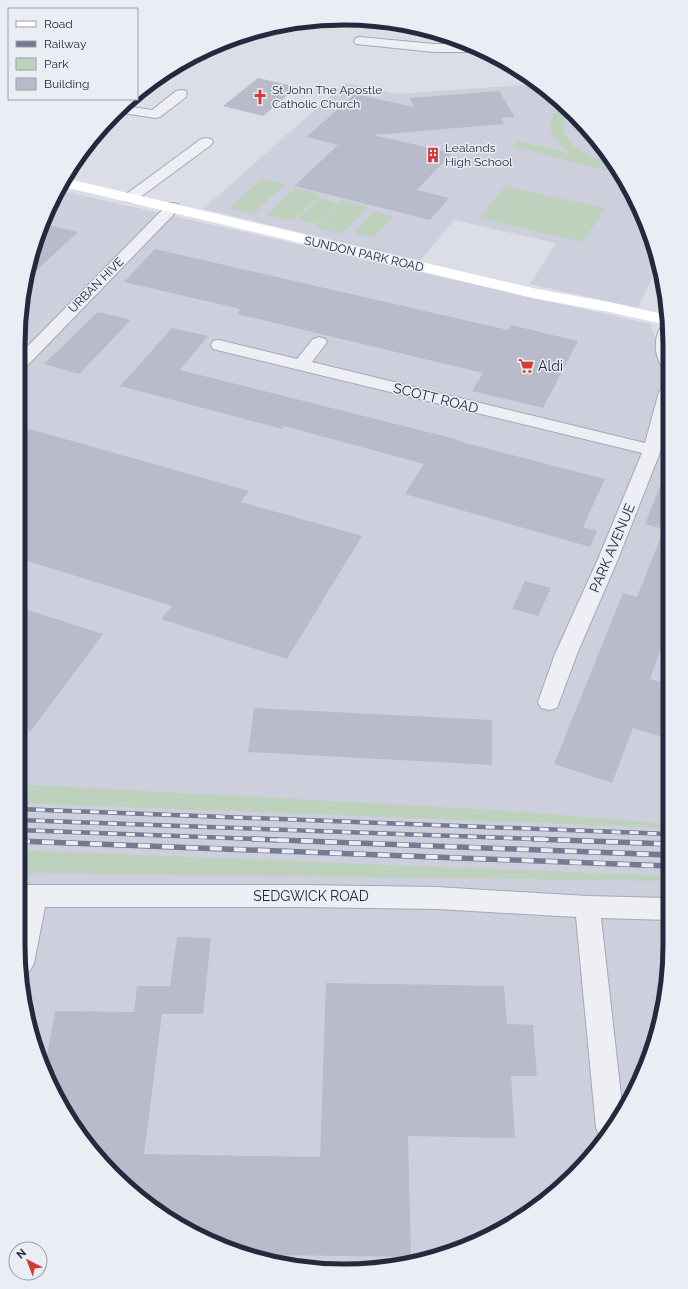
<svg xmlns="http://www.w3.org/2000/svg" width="688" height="1289" font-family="Raleway,sans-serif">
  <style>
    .built { fill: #cdd0dc }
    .green { fill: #bdd1bc }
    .building { fill: #b8bcca }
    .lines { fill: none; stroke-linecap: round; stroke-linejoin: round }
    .street-casing { stroke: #a4a8b4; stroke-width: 2 }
    .street { fill: #eeeff5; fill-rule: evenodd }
    .secondary { fill: #fff; fill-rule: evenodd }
    .rail-far1-casing { stroke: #747a91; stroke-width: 4.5 }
    .rail-casing { stroke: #747a91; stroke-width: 5.5 }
    .rail-far1 { stroke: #eaedf4; stroke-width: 3; stroke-dasharray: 9; stroke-linecap: butt }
    .rail { stroke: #eaedf4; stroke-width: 4; stroke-dasharray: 12; stroke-linecap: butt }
    .labels { text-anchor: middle; stroke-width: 3; stroke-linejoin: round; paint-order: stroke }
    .far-poi-label { font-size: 12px; fill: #24293d; stroke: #eaedf4; text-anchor: start }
    .far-street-label { font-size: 12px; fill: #24293d; stroke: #eaedf4 }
    .poi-label { font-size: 14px; fill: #24293d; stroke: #eaedf4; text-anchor: start }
    .street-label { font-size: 14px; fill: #24293d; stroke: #eaedf4 }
    .rim { fill: none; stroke: #24293d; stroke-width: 5 }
  </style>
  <rect width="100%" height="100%" fill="#dbdee7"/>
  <g class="built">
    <path d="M 345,83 L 398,94 L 537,84 L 559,99 L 615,163 L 653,239 L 660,270 L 656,269 L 638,308 L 530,284 L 556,243 L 454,220 L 420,261 L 203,209 Z"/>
    <path d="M 58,190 L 650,324 L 667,370 L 651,442 L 668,447 L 669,966 L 659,1030 L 626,1108 L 559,1190 L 469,1246 L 366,1270 L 260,1260 L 163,1216 L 86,1144 L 35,1050 L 18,945 L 19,323 L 29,259 Z"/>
  </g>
  <g class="green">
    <path d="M 564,104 L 570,112 C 545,140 596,160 616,165 L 620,174 L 512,146 L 518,141 L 569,153 C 552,136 539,124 564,104 Z"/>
    <path d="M 262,178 L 286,184 L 253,214 L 229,208 Z"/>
    <path d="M 505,186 L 605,208 L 583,242 L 480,218 Z"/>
    <path d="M 295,188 L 320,195 L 292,221 L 267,215 Z"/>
    <path d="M 319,198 L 338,203 L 317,224 L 297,219 Z"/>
    <path d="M 342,200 L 368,207 L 342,234 L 315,227 Z"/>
    <path d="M 374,211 L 393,216 L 373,238 L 354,233 Z"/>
    <path d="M 18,784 L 498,810 L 669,824 L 669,828 L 18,803 Z"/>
    <path d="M 18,850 L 669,876 L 669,881 L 34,873 L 18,877 Z"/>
  </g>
  <g class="building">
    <path d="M 258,78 L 297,87 L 263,116 L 223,106 Z"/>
    <path d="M 499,91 L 515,117 L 501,118 L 504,124 L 373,135 L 452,153 L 417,190 L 449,198 L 430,220 L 294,186 L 338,145 L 306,137 L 355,94 L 414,107 L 410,98 Z"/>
    <path d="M 44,224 L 78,232 L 26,280 L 29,259 Z"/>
    <path d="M 155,249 L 508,330 L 511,325 L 578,341 L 543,408 L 472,391 L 483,373 L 237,314 L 240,309 L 124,282 Z"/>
    <path d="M 98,312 L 131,320 L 79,374 L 44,364 Z"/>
    <path d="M 172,328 L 208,336 L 180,370 L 459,440 L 458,441 L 605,479 L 583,527 L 597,531 L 590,547 L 405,494 L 424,464 L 284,426 L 282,429 L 120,386 Z"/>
    <path d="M 19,426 L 249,491 L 241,502 L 362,536 L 287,659 L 161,619 L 172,606 L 18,558 Z"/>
    <path d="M 667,468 L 668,629 L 650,679 L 668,684 L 669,739 L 633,728 L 612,783 L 554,764 L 623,593 L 637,597 L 664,529 L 645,524 Z"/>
    <path d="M 525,581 L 551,588 L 538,616 L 512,609 Z"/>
    <path d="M 18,607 L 103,634 L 30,732 L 18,728 Z"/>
    <path d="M 254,708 L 492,720 L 492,765 L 248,752 Z"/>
    <path d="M 177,937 L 211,938 L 203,1014 L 162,1014 L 144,1154 L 320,1157 L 326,983 L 504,986 L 507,1024 L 533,1025 L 537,1076 L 511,1076 L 515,1138 L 408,1136 L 411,1257 L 273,1255 L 273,1261 L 260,1260 L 163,1216 L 86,1144 L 45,1068 L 55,1011 L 134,1012 L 137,986 L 170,986 Z"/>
  </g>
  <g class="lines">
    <defs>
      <g id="street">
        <path d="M 360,37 L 434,44 L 469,44 L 481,50 L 476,52 L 434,52 L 356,44 L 354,41 L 356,38 Z"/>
        <path d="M 181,90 L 186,91 L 187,94 L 186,97 L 160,117 L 155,118 L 117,112 L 124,106 L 152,110 L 176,91 Z"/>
        <path d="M 206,138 L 211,139 L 213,142 L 211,145 L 135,201 L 130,202 L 125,201 L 123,198 L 125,195 L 201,139 Z"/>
        <path d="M 173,203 L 178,204 L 180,207 L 178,210 L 25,368 L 19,369 L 19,355 L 168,204 Z"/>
        <path d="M 667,325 L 667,366 L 661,365 C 654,354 654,337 661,327 Z"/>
        <path d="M 319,337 L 325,339 L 327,342 L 312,362 L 645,443 L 659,392 L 662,388 L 668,387 L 668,426 L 661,450 L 618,559 L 577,654 L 557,708 L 549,710 L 541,708 L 538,702 L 555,654 L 598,559 L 642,453 L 213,349 L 211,345 L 213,341 L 219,340 L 297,359 L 313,339 Z"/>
        <path d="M 18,885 L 301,885 L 437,887 L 587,896 L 669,898 L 669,920 L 601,918 L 623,1113 L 601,1138 L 596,1128 L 576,917 L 437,909 L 301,907 L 45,907 L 34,963 L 30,971 L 23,974 C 19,951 15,929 20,907 L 18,907 Z"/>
      </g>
    </defs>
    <use href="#street" class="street-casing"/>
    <use href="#street" class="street"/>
    <path class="secondary" d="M 64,178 L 537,289 L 609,302 L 667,315 L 667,325 L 609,312 L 537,299 L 60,186 Z"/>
    <defs>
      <g id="rail-far1">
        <path d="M 18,809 L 669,834"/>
        <path d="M 18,820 L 561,840"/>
        <path d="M 18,830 L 279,840"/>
      </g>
      <g id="rail">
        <path d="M 253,839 L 669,855"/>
        <path d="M 534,839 L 669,844"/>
        <path d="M 18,841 L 669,866"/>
      </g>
    </defs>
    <use href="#rail-far1" class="rail-far1-casing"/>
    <use href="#rail" class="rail-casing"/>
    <use href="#rail-far1" class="rail-far1"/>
    <use href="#rail" class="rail"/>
  </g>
  <defs>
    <symbol id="church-bare" viewBox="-9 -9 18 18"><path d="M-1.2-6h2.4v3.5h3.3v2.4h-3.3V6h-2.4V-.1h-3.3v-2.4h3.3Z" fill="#d63a36" stroke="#eaedf4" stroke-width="2.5" paint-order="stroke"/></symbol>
    <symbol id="building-bare" viewBox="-9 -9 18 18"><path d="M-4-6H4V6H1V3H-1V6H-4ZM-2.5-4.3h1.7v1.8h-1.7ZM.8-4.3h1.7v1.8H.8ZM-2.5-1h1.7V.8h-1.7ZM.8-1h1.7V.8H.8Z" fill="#d63a36" stroke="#eaedf4" stroke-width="2.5" paint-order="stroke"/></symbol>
    <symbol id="supermarket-bare" viewBox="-9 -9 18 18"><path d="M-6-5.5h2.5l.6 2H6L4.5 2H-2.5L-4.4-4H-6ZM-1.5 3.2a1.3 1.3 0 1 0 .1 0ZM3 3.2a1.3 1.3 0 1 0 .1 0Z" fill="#d63a36" stroke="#eaedf4" stroke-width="2.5" paint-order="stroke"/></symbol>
  </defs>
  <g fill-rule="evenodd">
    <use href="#church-bare" x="249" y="86" width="22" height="22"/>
    <use href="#building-bare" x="422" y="144" width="22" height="22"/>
    <use href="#supermarket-bare" x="515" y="355" width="22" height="22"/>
  </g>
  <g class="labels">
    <g class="far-poi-label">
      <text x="272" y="94">St John The Apostle<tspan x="272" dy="14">Catholic Church</tspan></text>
      <text x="445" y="152">Lealands<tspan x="445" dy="14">High School</tspan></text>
    </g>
    <g class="far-street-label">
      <text transform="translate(364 254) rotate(13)" y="4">SUNDON PARK ROAD</text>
      <text transform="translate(96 285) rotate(-45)" y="4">URBAN HIVE</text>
    </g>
    <g class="poi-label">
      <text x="538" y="371">Aldi</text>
    </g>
    <g class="street-label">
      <text transform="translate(436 398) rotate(14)" y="5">SCOTT ROAD</text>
      <text transform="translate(612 548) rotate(-67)" y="5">PARK AVENUE</text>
      <text x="311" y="901">SEDGWICK ROAD</text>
    </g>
  </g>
  <path d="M0 0H688V1289H0ZM344 25H344A319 319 0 0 1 663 344V945A319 319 0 0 1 344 1264H344A319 319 0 0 1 25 945V344A319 319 0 0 1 344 25Z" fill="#eaedf4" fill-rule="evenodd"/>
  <path class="rim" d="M344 25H344A319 319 0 0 1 663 344V945A319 319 0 0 1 344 1264H344A319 319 0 0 1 25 945V344A319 319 0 0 1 344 25Z"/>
  <rect x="8" y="8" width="130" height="92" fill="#eaedf4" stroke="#9b9fab"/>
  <rect x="16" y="21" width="20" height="6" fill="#ffffff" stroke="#9b9fab"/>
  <text x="44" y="28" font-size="12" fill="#24293d">Road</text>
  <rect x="16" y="41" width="20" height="6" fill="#747a91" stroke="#9b9fab"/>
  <text x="44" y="48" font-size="12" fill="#24293d">Railway</text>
  <rect x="16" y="58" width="20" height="12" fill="#bdd1bc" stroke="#9b9fab"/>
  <text x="44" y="68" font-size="12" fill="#24293d">Park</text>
  <rect x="16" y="78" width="20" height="12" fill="#b8bcca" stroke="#9b9fab"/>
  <text x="44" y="88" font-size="12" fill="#24293d">Building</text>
  <g transform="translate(28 1261) rotate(318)"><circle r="19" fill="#eaedf4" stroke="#9b9fab"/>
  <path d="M0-3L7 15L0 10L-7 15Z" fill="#d63a36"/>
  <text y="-6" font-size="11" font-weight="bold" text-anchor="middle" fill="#24293d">N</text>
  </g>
</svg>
